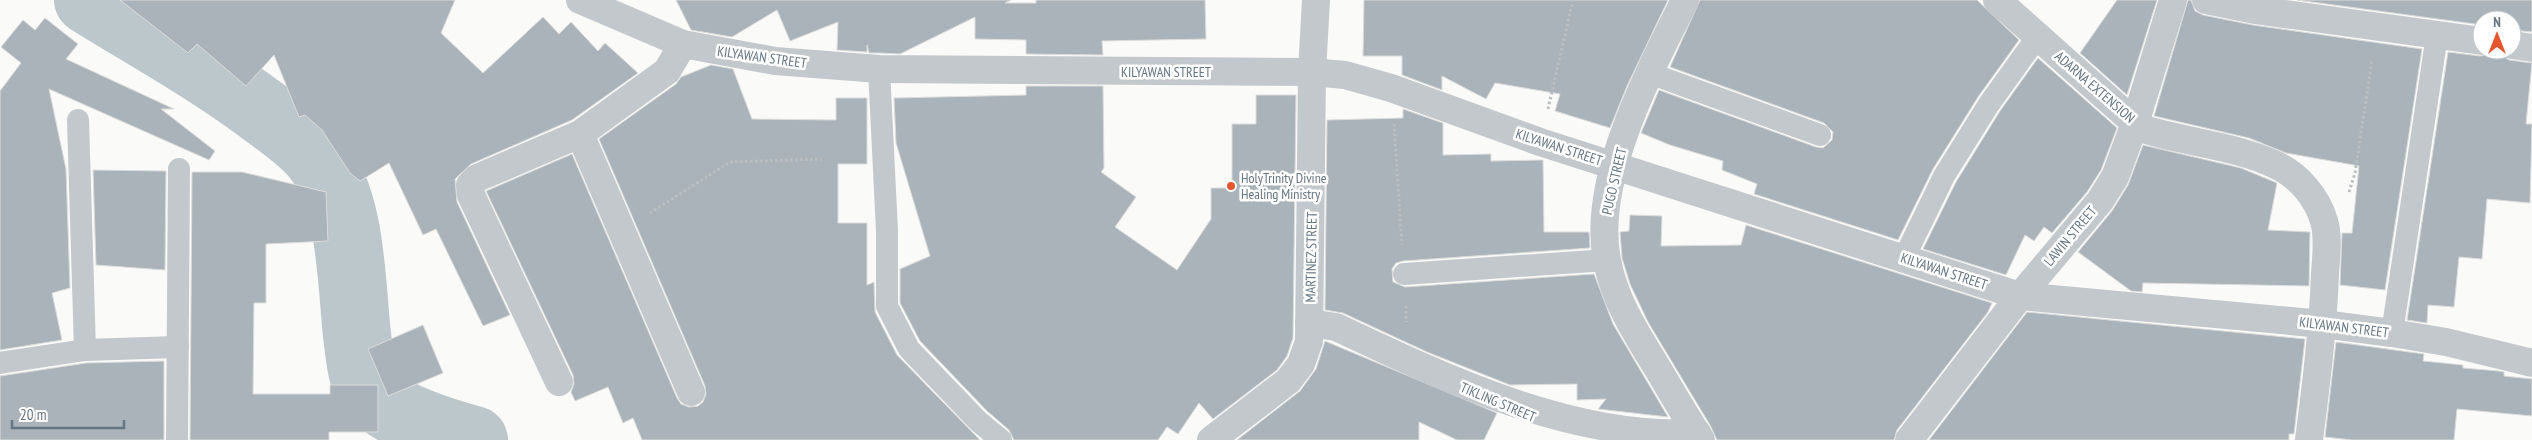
<svg xmlns="http://www.w3.org/2000/svg" width="2532" height="440" font-family="'PT Sans Narrow',sans-serif">
  <style>
    .lines { fill: none; stroke-linecap: round; stroke-linejoin: round }
    .river { stroke: #bbc7cb; stroke-width: 68 }
    .building { fill: #aab3b9; stroke: #dcdcda }
    .path { stroke: #bbbfc2; stroke-width: 3; stroke-dasharray: 2.5 2.5; stroke-linecap: butt }
    .lane { stroke: #c3c8cc; stroke-width: 22 }
    .street { stroke: #c3c8cc; stroke-width: 28 }
    .poi-dot { fill: #e4572e; stroke: #fff; stroke-width: 2 }
    .labels { text-anchor: middle; stroke-width: 5; stroke-linejoin: round; paint-order: stroke }
    .street-label { font-size: 14px; fill: #657683; stroke: #fff }
    .poi-label { font-size: 14px; fill: #657683; stroke: #fff; text-anchor: start }
  </style>
  <rect width="100%" height="100%" fill="#fafaf8"/>
  <g class="lines">
    <path class="river" d="M 88,0 C 146,36 206,69 261,110 C 280,124 301,138 316,156 C 352,201 351,279 357,335 C 359,350 361,377 369,390 C 387,415 445,432 474,440"/>
  </g>
  <g class="building">
    <path d="M 120,0 L 455,0 L 441,33 L 483,73 L 543,17 L 559,34 L 571,22 L 598,51 L 605,43 L 638,73 L 572,120 L 471,164 L 455,179 L 457,202 L 510,315 L 483,326 L 436,229 L 423,235 L 389,163 L 360,181 L 350,173 L 322,130 L 305,115 L 299,117 L 274,55 L 246,86 L 197,44 L 188,53 Z"/>
    <path d="M 676,0 L 1011,0 L 1005,3 L 1036,3 L 1036,0 L 1205,0 L 1206,39 L 1102,41 L 1103,55 L 1026,54 L 1026,40 L 975,39 L 975,17 L 900,54 L 880,53 L 869,53 L 867,45 L 867,52 L 837,50 L 838,22 L 790,41 L 777,10 L 732,37 L 691,30 Z"/>
    <path d="M 1364,0 L 1668,0 L 1627,86 L 1610,128 L 1555,111 L 1560,94 L 1495,83 L 1486,99 L 1442,76 L 1442,90 L 1402,75 L 1402,56 L 1363,56 Z"/>
    <path d="M 1700,0 L 1977,0 L 2019,40 L 1978,97 L 1933,169 L 1898,240 L 1754,194 L 1757,184 L 1722,170 L 1723,161 L 1670,145 L 1641,133 L 1659,90 L 1816,147 L 1823,148 L 1832,140 L 1833,132 L 1824,123 L 1670,67 Z"/>
    <path d="M 2117,0 L 2157,0 L 2127,95 L 2080,53 Z"/>
    <path d="M 2188,0 L 2191,0 L 2195,11 L 2203,15 L 2253,25 L 2422,49 L 2385,290 L 2340,285 L 2342,233 L 2352,233 L 2359,166 L 2286,153 L 2249,138 L 2154,116 Z"/>
    <path d="M 2297,0 L 2532,0 L 2532,32 L 2512,30 L 2512,20 L 2482,20 L 2482,25 Z"/>
    <path d="M 45,18 L 78,44 L 66,59 L 174,109 L 161,109 L 215,151 L 209,160 L 49,89 L 66,169 L 70,288 L 52,293 L 62,340 L 0,350 L 0,91 L 21,63 L 1,47 L 23,20 L 35,30 Z"/>
    <path d="M 2495,50 L 2509,60 L 2532,63 L 2526,124 L 2532,124 L 2530,203 L 2487,199 L 2482,259 L 2459,257 L 2454,307 L 2428,305 L 2427,323 L 2407,320 L 2448,52 L 2480,56 L 2488,55 Z"/>
    <path d="M 2038,58 L 2117,128 L 2101,170 L 2087,192 L 2052,233 L 2044,227 L 2034,241 L 2025,235 L 2006,275 L 1923,249 L 1956,182 L 2000,111 Z"/>
    <path d="M 711,65 L 733,69 L 752,119 L 836,120 L 836,98 L 867,98 L 867,164 L 838,164 L 838,223 L 867,223 L 867,285 L 874,282 L 875,312 L 897,355 L 980,440 L 642,440 L 633,418 L 623,423 L 608,387 L 575,401 L 571,392 L 574,384 L 573,375 L 486,191 L 572,154 L 677,398 L 681,404 L 689,407 L 698,406 L 703,402 L 706,394 L 705,386 L 599,139 L 676,84 L 681,77 Z"/>
    <path d="M 1026,86 L 1103,86 L 1104,168 L 1101,172 L 1136,197 L 1115,227 L 1177,270 L 1211,219 L 1211,188 L 1232,188 L 1232,124 L 1256,124 L 1256,95 L 1296,95 L 1293,338 L 1287,356 L 1277,370 L 1213,419 L 1199,403 L 1178,434 L 1167,427 L 1158,440 L 1014,440 L 1009,430 L 987,411 L 920,341 L 900,303 L 900,269 L 930,256 L 896,143 L 894,98 L 1026,95 Z"/>
    <path d="M 1403,109 L 1443,123 L 1443,155 L 1491,154 L 1491,161 L 1543,160 L 1544,232 L 1589,232 L 1590,248 L 1403,261 L 1396,263 L 1392,269 L 1393,282 L 1405,287 L 1594,274 L 1613,324 L 1668,417 L 1598,409 L 1606,399 L 1577,400 L 1577,384 L 1510,385 L 1427,352 L 1343,313 L 1325,310 L 1327,120 L 1403,118 Z"/>
    <path d="M 2143,145 L 2241,168 L 2277,183 L 2268,230 L 2310,232 L 2309,286 L 2143,283 L 2142,292 L 2131,291 L 2078,252 L 2112,211 L 2128,185 Z"/>
    <path d="M 93,170 L 166,171 L 165,270 L 96,265 Z"/>
    <path d="M 192,172 L 242,172 L 326,192 L 328,241 L 266,244 L 266,303 L 254,303 L 253,394 L 330,394 L 330,385 L 378,385 L 378,432 L 329,432 L 329,440 L 190,440 Z"/>
    <path d="M 1630,215 L 1662,216 L 1661,246 L 1741,245 L 1746,225 L 1992,303 L 1988,312 L 1897,430 L 1894,440 L 1717,440 L 1710,425 L 1648,322 L 1630,284 L 1622,258 L 1620,232 L 1629,231 Z"/>
    <path d="M 2027,312 L 2305,339 L 2294,434 L 2289,434 L 2289,440 L 1929,440 Z"/>
    <path d="M 423,325 L 443,373 L 388,396 L 368,349 Z"/>
    <path d="M 1325,341 L 1497,413 L 1484,440 L 1457,440 L 1419,422 L 1419,440 L 1237,440 L 1300,391 L 1316,369 Z"/>
    <path d="M 2336,342 L 2424,354 L 2423,361 L 2463,365 L 2463,368 L 2499,371 L 2504,372 L 2504,376 L 2532,379 L 2532,416 L 2457,409 L 2454,440 L 2352,440 L 2325,437 Z"/>
    <path d="M 164,361 L 164,440 L 0,440 L 0,376 L 86,363 Z"/>
  </g>
  <g class="lines">
    <g class="path">
      <path d="M 1548,109 L 1573,0"/>
      <path d="M 1394,124 L 1402,245"/>
      <path d="M 2349,192 L 2355,173 L 2372,60"/>
      <path d="M 650,213 L 730,162 L 822,159"/>
      <path d="M 1406,306 L 1406,322"/>
    </g>
    <g class="lane">
      <path d="M 879,69 L 887,231 L 887,306 L 909,349 L 978,421 L 1001,440"/>
      <path d="M 1649,73 L 1820,135"/>
      <path d="M 78,120 L 85,350"/>
      <path d="M 1904,258 L 1944,176 L 1989,104 L 2038,36"/>
      <path d="M 1404,274 L 1607,260"/>
      <path d="M 2392,333 L 2437,35"/>
      <path d="M 0,363 L 85,350 L 178,347"/>
      <path d="M 177,440 L 179,169"/>
    </g>
    <g class="street">
      <path d="M 580,0 L 683,44 L 775,61 L 879,69 L 1312,72 L 1345,75 L 1391,88 L 1540,142 L 2020,296 L 2323,324 L 2392,333 L 2446,342 L 2532,363"/>
      <path d="M 1685,0 C 1650,71 1591,179 1607,260 C 1614,300 1637,335 1658,369 C 1672,393 1686,417 1701,440"/>
      <path d="M 1997,0 L 2135,123 L 2147,130 C 2190,143 2236,146 2276,165 C 2298,175 2317,197 2324,221 C 2329,237 2326,257 2325,274 C 2323,330 2316,385 2309,440"/>
      <path d="M 2206,0 L 2255,10 L 2482,41"/>
      <path d="M 2512,45 L 2532,48"/>
      <path d="M 580,134 L 691,392"/>
      <path d="M 1309,323 L 1336,327 C 1444,378 1573,440 1697,433"/>
      <path d="M 559,382 L 471,195 L 470,185 L 477,178 L 580,134 L 667,71 L 683,44"/>
      <path d="M 1211,440 L 1288,381 L 1301,364 L 1309,341 L 1312,72 L 1316,0"/>
      <path d="M 1909,440 L 2020,296 L 2100,201 L 2115,177 L 2135,123 L 2173,0"/>
    </g>
  </g>
  <circle class="poi-dot" cx="1231" cy="186" r="5"/>
  <g class="labels">
    <g class="street-label">
      <text transform="translate(762 57) rotate(8)" y="5">KILYAWAN STREET</text>
      <text x="1166" y="77">KILYAWAN STREET</text>
      <text transform="translate(2095 87) rotate(41)" y="5">ADARNA EXTENSION</text>
      <text transform="translate(1559 147) rotate(18)" y="5">KILYAWAN STREET</text>
      <text transform="translate(1614 181) rotate(-77)" y="5">PUGO STREET</text>
      <text transform="translate(2070 236) rotate(-50)" y="5">LAWIN STREET</text>
      <text transform="translate(1311 257) rotate(-89)" y="5">MARTINEZ STREET</text>
      <text transform="translate(1944 271) rotate(18)" y="5">KILYAWAN STREET</text>
      <text transform="translate(2344 327) rotate(7)" y="5">KILYAWAN STREET</text>
      <text transform="translate(1498 402) rotate(23)" y="5">TIKLING STREET</text>
    </g>
    <g class="poi-label">
      <text x="1241" y="183">HolyTrinity Divine<tspan x="1241" dy="16">Healing Ministry</tspan></text>
    </g>
  </g>
  <g transform="translate(2497 35)"><circle r="24" fill="#ffffff" stroke="#c1c8cd"/>
  <path d="M0-4L9 19L0 12L-9 19Z" fill="#e4572e"/>
  <text y="-8" font-size="14" font-weight="bold" text-anchor="middle" fill="#657683">N</text>
  </g>
  <path d="M12 420v8h112v-8" fill="none" stroke="#657683" stroke-width="2.5"/>
  <text x="20" y="420" font-size="15" fill="#657683" stroke="#ffffff" stroke-width="4" paint-order="stroke">20 m</text>
</svg>
